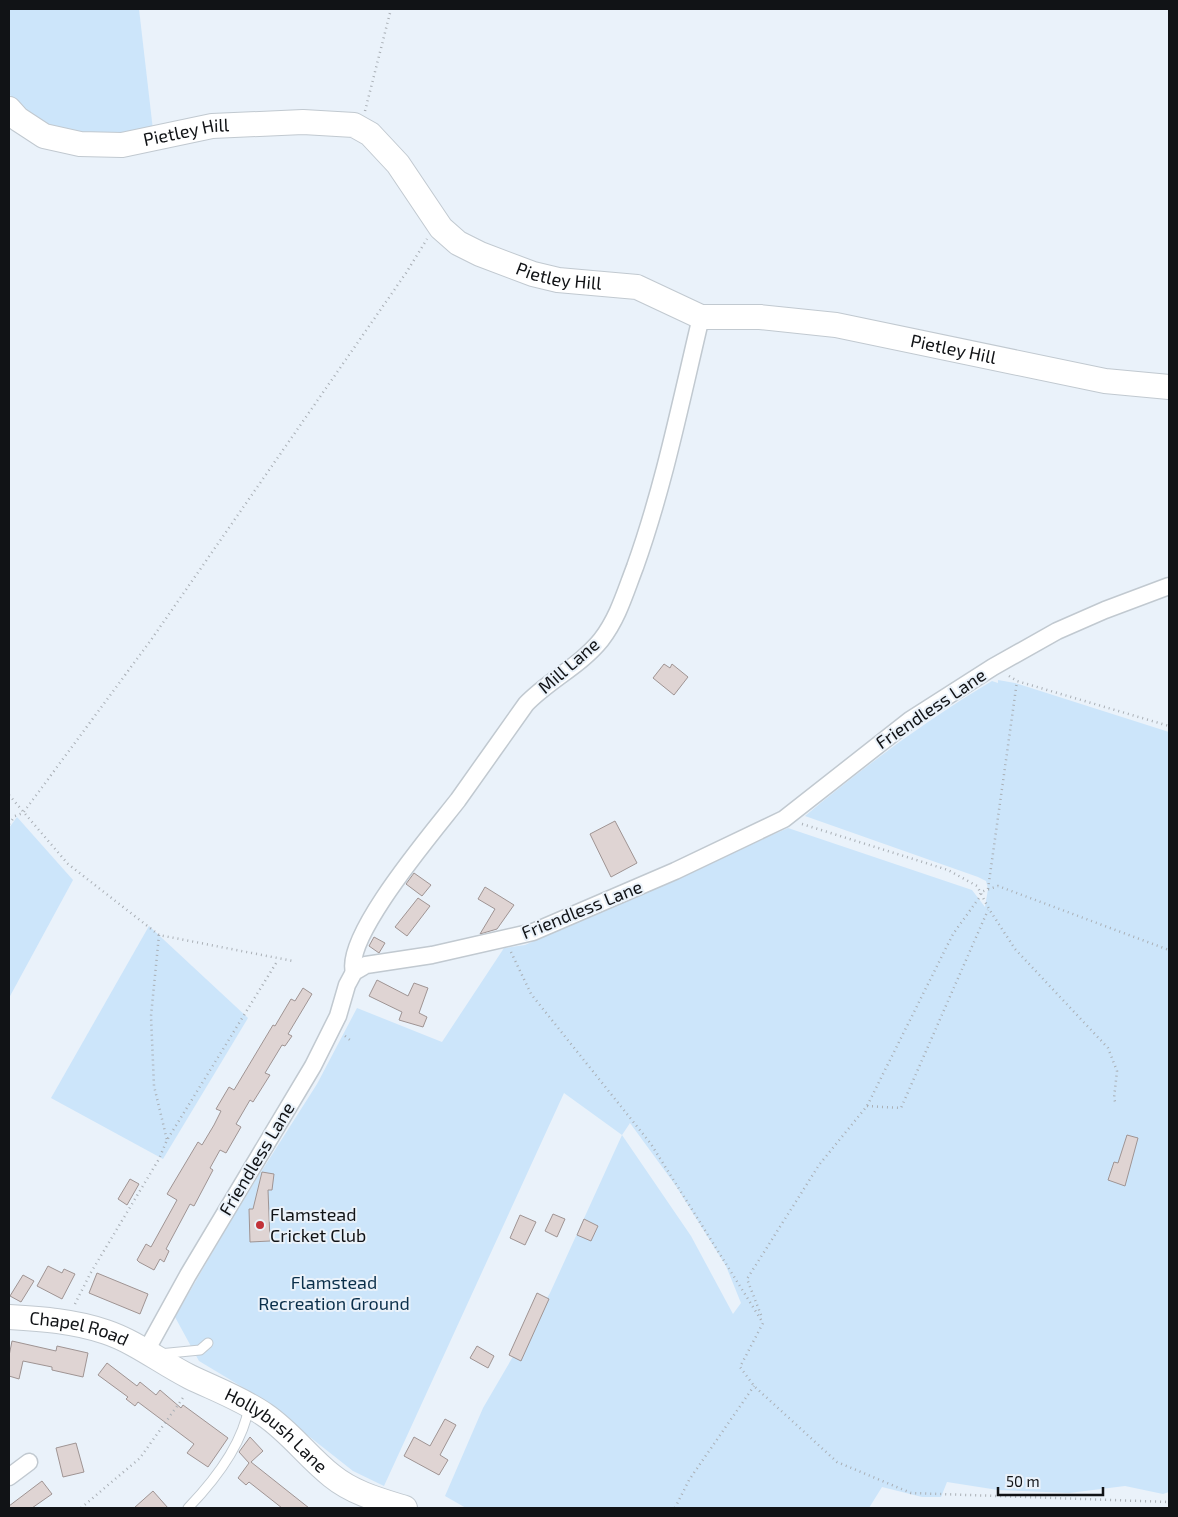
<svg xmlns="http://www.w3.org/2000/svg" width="1178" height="1517" font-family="'Exo 2',sans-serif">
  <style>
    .green { fill: #cce5fa; fill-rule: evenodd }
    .building { fill: #dfd4d3; stroke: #9f9493 }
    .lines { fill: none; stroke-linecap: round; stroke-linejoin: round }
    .lane-casing { stroke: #c1c9d0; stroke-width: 11 }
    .street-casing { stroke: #c1c9d0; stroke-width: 19 }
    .secondary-casing { stroke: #c1c9d0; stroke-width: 26 }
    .path { stroke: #a9afb5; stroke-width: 2.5; stroke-dasharray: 1 4; stroke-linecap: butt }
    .lane { stroke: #fff; stroke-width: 9 }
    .street { stroke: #fff; stroke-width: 16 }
    .secondary { stroke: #fff; stroke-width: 24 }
    .poi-dot { fill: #c23239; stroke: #eaf2fa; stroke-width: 2 }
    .labels { text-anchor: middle; stroke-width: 4; stroke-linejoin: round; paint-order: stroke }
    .street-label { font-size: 18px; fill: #111316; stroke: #eaf2fa }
    .poi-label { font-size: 18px; fill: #111316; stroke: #eaf2fa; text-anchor: start }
    .park-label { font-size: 18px; fill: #0a2f4a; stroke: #eaf2fa }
  </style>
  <rect width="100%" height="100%" fill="#eaf2fa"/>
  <g class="green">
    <path d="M 9,9 L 139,9 L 153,130 C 99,139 47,139 9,94 Z"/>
    <path d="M 998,680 L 1015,683 L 1169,732 L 1169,1492 L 1163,1494 L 1125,1486 L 1069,1493 L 998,1490 L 947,1482 L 941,1497 L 922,1497 L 882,1487 L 869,1508 L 466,1508 L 445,1496 L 483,1408 L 550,1293 L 622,1135 L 564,1093 L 384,1486 L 353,1471 L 259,1397 L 199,1361 L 175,1317 L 238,1208 L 317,1084 L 357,1008 L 442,1042 L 504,948 L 525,945 L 788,828 L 972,890 L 985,907 L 988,889 L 986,881 L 978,877 L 805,816 C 865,766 925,721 992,681 L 998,683 ZM 630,1123 L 676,1186 L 726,1266 L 741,1303 L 733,1314 L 691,1236 L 622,1135 Z"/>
    <path d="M 17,817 L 73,880 L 9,998 L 9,828 Z"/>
    <path d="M 149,926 L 248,1018 L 163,1159 L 51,1098 Z"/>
  </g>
  <g class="building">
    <path d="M 664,664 L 670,668 L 672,664 L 688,677 L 674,695 L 653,678 Z"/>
    <path d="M 615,821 L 637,863 L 611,877 L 590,834 Z"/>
    <path d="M 414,873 L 431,885 L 422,896 L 406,884 Z"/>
    <path d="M 485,887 L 514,905 L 497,929 L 480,934 L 495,909 L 478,899 Z"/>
    <path d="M 418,898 L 430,906 L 407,936 L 395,927 Z"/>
    <path d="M 374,937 L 385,943 L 379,953 L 369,946 Z"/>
    <path d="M 377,980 L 408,996 L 414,983 L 428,988 L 419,1013 L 427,1017 L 423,1027 L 399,1020 L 402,1012 L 369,996 Z"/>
    <path d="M 303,988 L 312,994 L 288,1034 L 292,1036 L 285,1046 L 282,1045 L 265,1073 L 270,1075 L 253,1102 L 250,1100 L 236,1124 L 241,1127 L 226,1153 L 220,1150 L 210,1168 L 213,1170 L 194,1206 L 190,1204 L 166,1249 L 169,1251 L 164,1262 L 160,1259 L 154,1270 L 139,1262 L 137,1260 L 146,1244 L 151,1247 L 177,1200 L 167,1194 L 198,1142 L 202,1145 L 214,1125 L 221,1111 L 216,1109 L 229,1087 L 234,1090 L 273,1025 L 275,1026 L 291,999 L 295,1001 Z"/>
    <path d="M 1127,1135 L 1138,1138 L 1125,1186 L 1108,1180 L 1114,1162 L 1118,1163 Z"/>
    <path d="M 262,1172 L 274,1174 L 272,1190 L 268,1190 L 270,1241 L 250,1242 L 249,1209 L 253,1209 Z"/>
    <path d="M 130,1179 L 139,1184 L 127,1205 L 118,1199 Z"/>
    <path d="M 553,1214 L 565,1219 L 557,1237 L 545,1231 Z"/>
    <path d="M 520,1215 L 536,1222 L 525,1245 L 510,1238 Z"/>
    <path d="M 584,1219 L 598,1226 L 591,1241 L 577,1235 Z"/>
    <path d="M 48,1266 L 62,1273 L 64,1269 L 75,1274 L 62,1299 L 37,1286 Z"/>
    <path d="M 97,1273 L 148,1294 L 140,1314 L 89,1293 Z"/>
    <path d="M 23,1275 L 34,1281 L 21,1302 L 10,1296 Z"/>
    <path d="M 537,1293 L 549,1299 L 521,1361 L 509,1355 Z"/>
    <path d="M 12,1341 L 56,1351 L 57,1346 L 88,1353 L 83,1377 L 52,1370 L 52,1367 L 23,1361 L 19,1379 L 9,1376 L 9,1356 Z"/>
    <path d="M 477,1346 L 494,1356 L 488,1368 L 470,1358 Z"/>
    <path d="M 107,1363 L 137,1386 L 140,1382 L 156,1395 L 160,1390 L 181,1408 L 183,1405 L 228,1438 L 208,1467 L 187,1453 L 194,1444 L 138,1402 L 135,1406 L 126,1399 L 128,1397 L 98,1375 Z"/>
    <path d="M 445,1419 L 456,1425 L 440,1455 L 448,1460 L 439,1475 L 404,1456 L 414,1437 L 430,1446 Z"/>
    <path d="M 250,1437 L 263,1451 L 251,1462 L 309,1508 L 282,1508 L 249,1482 L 246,1485 L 238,1478 L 249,1463 L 239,1452 Z"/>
    <path d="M 76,1443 L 84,1472 L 63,1477 L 56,1448 Z"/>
    <path d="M 42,1481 L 52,1494 L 32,1508 L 9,1508 L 9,1506 Z"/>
    <path d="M 153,1491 L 168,1508 L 134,1508 Z"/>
  </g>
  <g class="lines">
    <defs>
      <g id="lane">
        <path d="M 159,1354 L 200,1350 L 208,1343"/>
        <path d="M 188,1508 C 214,1481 243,1444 249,1406"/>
      </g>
      <g id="street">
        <path d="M 354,972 C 343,937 434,831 458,800 C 481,768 503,736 526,704 C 549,680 580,666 601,640 C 618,618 625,593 635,567 C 664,486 681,401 701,317"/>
        <path d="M 145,1353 L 188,1275 L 313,1066 L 338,1016 L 347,985 L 354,972 L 366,965 L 432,955 L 533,932 L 675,871 L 784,819 L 910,720 L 993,667 L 1057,631 L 1105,610 L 1169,586"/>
        <path d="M 9,1477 L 29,1462"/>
      </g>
      <g id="secondary">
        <path id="s1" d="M 9,109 L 18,119 L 44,136 L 80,144 L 122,145 L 212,126 L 303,122 L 354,125 L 370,134 L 398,164 L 441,228 L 458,243 L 480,254 L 533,274 L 558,280 L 637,287 L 701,317 L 760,317 L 836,325 L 1105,381 L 1169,387"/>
        <path id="s2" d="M 9,1317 C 42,1319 74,1321 106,1332 C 136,1342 162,1363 190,1377 C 215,1389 242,1399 265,1415 C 290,1432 308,1457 332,1476 C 353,1493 379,1500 405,1508"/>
      </g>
    </defs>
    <use href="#lane" class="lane-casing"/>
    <use href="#street" class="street-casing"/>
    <use href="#secondary" class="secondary-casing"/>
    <g class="path">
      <path d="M 365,111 L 391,9"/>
      <path d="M 1009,676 L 1017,681 L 1169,726"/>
      <path d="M 9,795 L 68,864 L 159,935 L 293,961"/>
      <path d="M 9,824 L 15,816 L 23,813 L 151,640 L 406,273 L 427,239"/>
      <path d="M 802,824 L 948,870 L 977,886 L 989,909 L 1015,949 L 1108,1048 L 1117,1071 L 1114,1098 L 1116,1105"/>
      <path d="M 988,889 L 1017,681"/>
      <path d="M 159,935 L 151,1016 L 154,1086 L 167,1140"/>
      <path d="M 511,952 L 531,994 L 651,1144 L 763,1323 L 740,1367 L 754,1386 L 837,1462 L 911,1493 L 1169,1502"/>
      <path d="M 345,1036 L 350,1040"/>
      <path d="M 867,1106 L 901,1108 L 988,910"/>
      <path d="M 75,1304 L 90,1274 L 159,1159 L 167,1140 L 278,960"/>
      <path d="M 761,1315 L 747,1279 L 819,1165 L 867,1106 L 953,934 L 979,898 L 981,892 L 998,886 L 1169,950"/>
      <path d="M 81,1508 L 140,1458 L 185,1395"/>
      <path d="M 675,1508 L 689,1480 L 754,1386"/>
    </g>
    <use href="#lane" class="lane"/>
    <use href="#street" class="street"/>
    <use href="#secondary" class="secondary"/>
  </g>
  <circle class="poi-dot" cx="260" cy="1225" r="5"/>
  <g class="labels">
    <g class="street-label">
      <text dy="6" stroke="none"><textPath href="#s1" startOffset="189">Pietley Hill</textPath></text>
      <text dy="6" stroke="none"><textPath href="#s1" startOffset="624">Pietley Hill</textPath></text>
      <text dy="6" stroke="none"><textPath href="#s1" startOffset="1029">Pietley Hill</textPath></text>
      <text transform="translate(569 666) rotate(-41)" y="6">Mill Lane</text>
      <text transform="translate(931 709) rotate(-34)" y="6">Friendless Lane</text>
      <text transform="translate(582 910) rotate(-22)" y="6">Friendless Lane</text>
      <text transform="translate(257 1159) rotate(-59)" y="6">Friendless Lane</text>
      <text dy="6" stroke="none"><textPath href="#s2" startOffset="71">Chapel Road</textPath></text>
      <text dy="6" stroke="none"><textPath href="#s2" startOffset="296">Hollybush Lane</textPath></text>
    </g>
    <g class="poi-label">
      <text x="270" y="1221">Flamstead<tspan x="270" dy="21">Cricket Club</tspan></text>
    </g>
    <g class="park-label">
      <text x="334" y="1289">Flamstead<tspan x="334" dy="21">Recreation Ground</tspan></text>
    </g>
  </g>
  <rect width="1178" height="1517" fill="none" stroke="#111316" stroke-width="20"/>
  <path d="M998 1487v8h105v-8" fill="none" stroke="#111316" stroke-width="2.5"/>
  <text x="1006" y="1487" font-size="15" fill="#111316" stroke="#eaf2fa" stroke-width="4" paint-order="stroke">50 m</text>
</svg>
